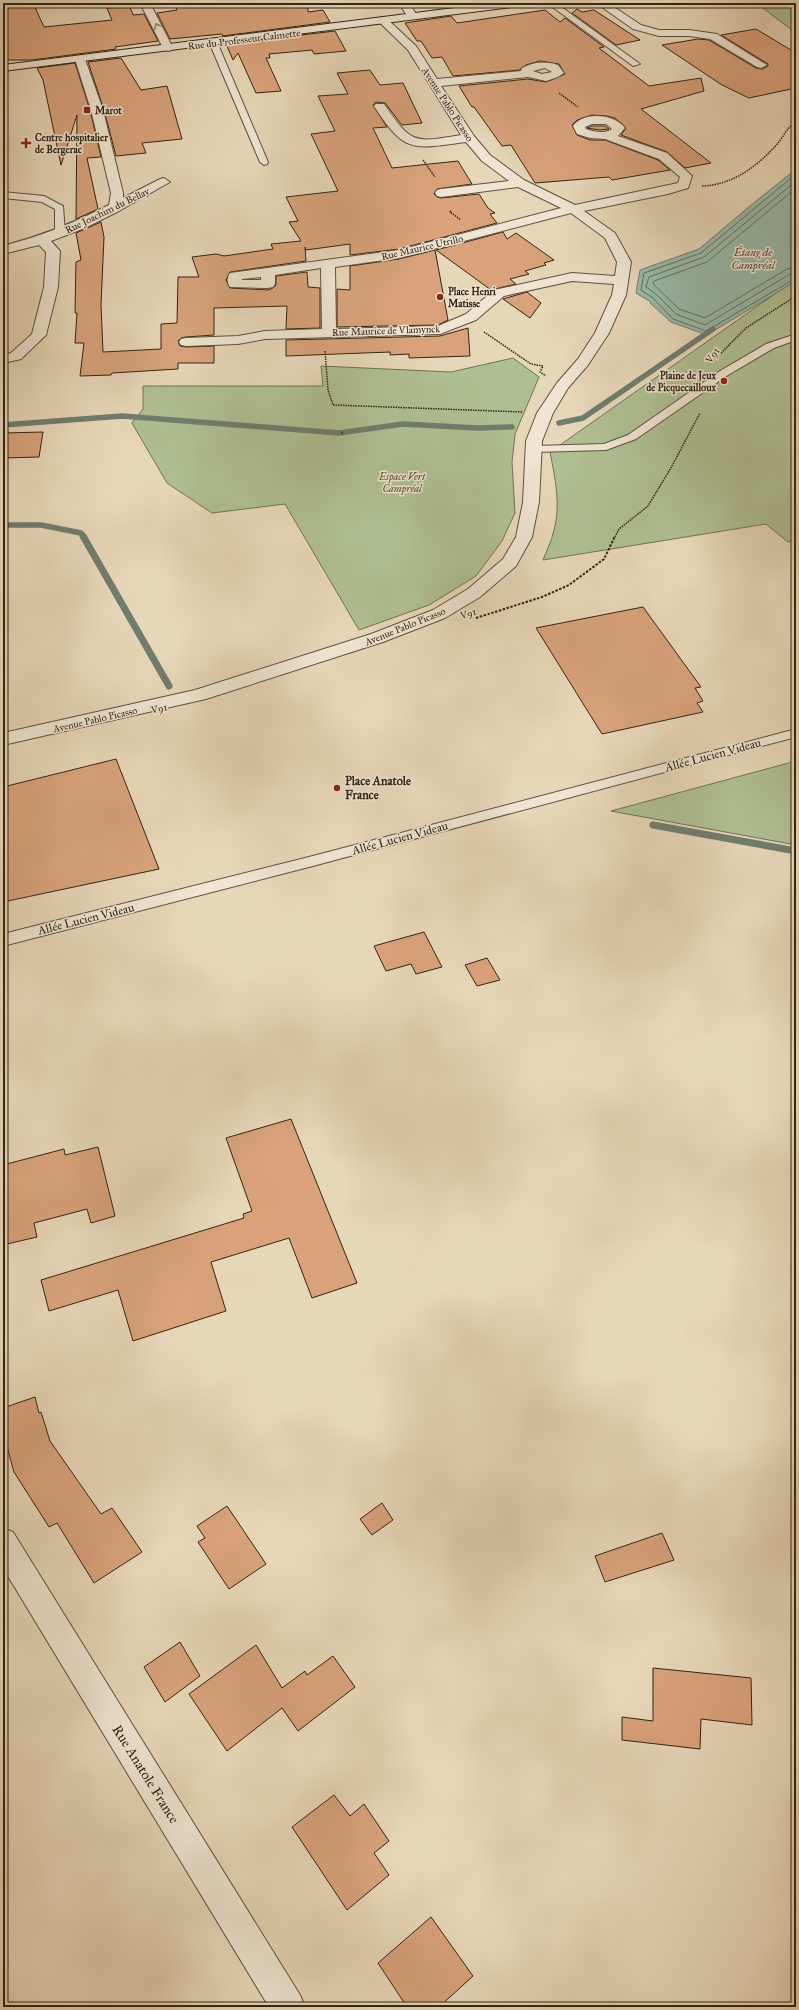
<svg xmlns="http://www.w3.org/2000/svg" width="799" height="2010" font-family="'IM FELL Great Primer',serif">
  <style>
    .green { fill: #afbf94; stroke: #707254 }
    .water { fill: #98baa9; stroke: #6f7e6d }
    .lines { fill: none; stroke-linecap: round; stroke-linejoin: round }
    .shore { stroke: #656f5e; stroke-width: 1 }
    .stream-far1 { stroke: #6f7e6d; stroke-width: 5.5 }
    .stream { stroke: #6f7e6d; stroke-width: 7 }
    .building { fill: #d9a27b; stroke: #322414 }
    .service-casing { stroke: #5f513d; stroke-width: 2 }
    .minor-casing { stroke: #5f513d; stroke-width: 2 }
    .secondary-casing { stroke: #322414; stroke-width: 2 }
    .path-far1 { stroke: #322414; stroke-width: 1.5; stroke-dasharray: 1.5 1; stroke-linecap: butt }
    .path { stroke: #322414; stroke-width: 2; stroke-dasharray: 2.5 1.5; stroke-linecap: butt }
    .service { fill: #efe5d2; fill-rule: evenodd }
    .minor { fill: #efe5d2; fill-rule: evenodd }
    .secondary { fill: #efe5d2; fill-rule: evenodd }
    .oneway { stroke: #908473 }
    .poi-dot { fill: #8f2418; stroke: #efe5d2; stroke-width: 1.5 }
    .labels { text-anchor: middle; stroke-width: 3; stroke-linejoin: round; paint-order: stroke }
    .far-street-label { font-size: 10px; fill: #322414; stroke: #efe5d2 }
    .far-poi-label { font-size: 10px; font-weight: bold; fill: #322414; stroke: #efe5d2; text-anchor: start }
    .far-park-label { font-size: 10px; font-style: italic; fill: #514b34; stroke: #efe5d2 }
    .far-water-label { font-size: 11px; font-style: italic; fill: #4c4a39; stroke: #efe5d2 }
    .street-label { font-size: 12px; fill: #322414; stroke: #efe5d2 }
    .poi-label { font-size: 12px; font-weight: bold; fill: #322414; stroke: #efe5d2; text-anchor: start }
    .near-street-label { font-size: 14px; fill: #322414; stroke: #efe5d2 }
  </style>
  <rect width="100%" height="100%" fill="#e7d7b9"/>
  <filter id="stains"><feTurbulence type="fractalNoise" baseFrequency=".005" numOctaves="4"/><feColorMatrix values="0 0 0 0 .2 0 0 0 0 .09 0 0 0 0 .02 0 0 0 .5 -.17"/></filter>
  <radialGradient id="worn" r=".72"><stop offset=".6" stop-color="#630" stop-opacity="0"/><stop offset="1" stop-color="#630" stop-opacity=".3"/></radialGradient>
  <g class="green">
    <path d="M 756,3 L 796,3 L 796,33 Z"/>
    <path d="M 796,279 L 796,544 L 791,541 L 788,542 L 766,524 L 543,560 C 547,550 552,540 554,530 C 561,505 555,478 550,452 Z"/>
    <path d="M 513,358 L 539,377 L 515,434 L 512,462 L 515,513 L 502,541 L 476,576 L 429,605 L 359,630 L 285,504 L 212,513 L 167,483 L 132,423 L 143,409 L 143,386 L 323,386 L 321,366 L 451,372 Z"/>
    <path d="M 796,761 L 796,845 L 611,811 Z"/>
  </g>
  <path class="water" d="M 796,169 L 796,281 L 707,335 L 671,322 L 650,303 L 651,302 L 636,293 L 640,270 L 699,249 L 750,206 Z"/>
  <g class="lines">
    <g class="shore">
      <path d="M 796,174 L 701,253 L 644,273 L 641,290 L 653,298 L 673,319 L 706,331 L 796,278"/>
      <path d="M 796,181 L 704,257 L 649,277 L 646,287 L 656,294 L 676,314 L 705,325 L 790,274 L 796,273"/>
      <path d="M 796,188 L 707,262 L 654,281 L 653,284 L 679,309 L 705,318 L 787,269 L 796,267"/>
    </g>
    <g class="stream-far1">
      <path d="M 559,423 L 583,418 L 713,329"/>
      <path d="M 3,425 L 122,416 L 339,433 L 403,424 L 477,428 L 512,427"/>
      <path d="M 3,525 L 41,525 L 81,533 L 83,537"/>
    </g>
    <g class="stream">
      <path d="M 83,536 L 169,686"/>
      <path d="M 653,825 L 796,851"/>
    </g>
  </g>
  <g class="building">
    <path d="M 6,3 L 33,3 L 44,27 L 112,20 L 107,8 L 130,7 L 133,15 L 144,14 L 158,41 L 115,47 L 116,49 L 32,60 L 5,60 Z"/>
    <path d="M 174,3 L 308,3 L 308,12 L 323,10 L 330,22 L 223,36 L 222,34 L 170,39 L 157,13 L 177,10 Z"/>
    <path d="M 577,9 L 582,12 L 594,10 L 640,40 L 616,45 L 572,13 Z"/>
    <path d="M 545,10 L 560,22 L 565,18 L 604,47 L 599,48 L 649,86 L 701,78 L 704,91 L 641,109 L 711,163 L 685,168 L 667,152 L 621,135 L 626,128 L 615,118 L 607,116 L 592,115 L 577,120 L 572,125 L 577,135 L 590,140 L 605,140 L 658,160 L 670,170 L 612,180 L 609,177 L 535,183 L 511,145 L 502,146 L 474,107 L 472,107 L 459,86 L 528,79 L 546,82 L 565,74 L 559,64 L 540,61 L 526,65 L 520,70 L 453,76 L 442,57 L 432,58 L 421,41 L 417,41 L 405,23 L 451,16 L 457,23 Z"/>
    <path d="M 756,29 L 796,53 L 796,88 L 749,98 L 722,85 L 662,45 L 698,39 L 709,40 L 756,68 L 762,69 L 768,66 L 768,64 L 721,35 Z"/>
    <path d="M 335,31 L 346,51 L 314,54 L 312,50 L 269,54 L 270,58 L 266,58 L 281,91 L 256,93 L 238,53 L 233,60 L 226,44 Z"/>
    <path d="M 121,58 L 141,90 L 167,86 L 182,139 L 142,143 L 146,153 L 116,156 L 104,110 L 88,62 Z"/>
    <path d="M 75,63 L 90,110 L 101,157 L 87,158 L 98,209 L 76,219 L 77,115 L 61,165 L 43,80 L 37,68 Z"/>
    <path d="M 370,70 L 380,85 L 403,83 L 422,123 L 402,125 L 385,103 L 376,102 L 373,105 L 387,127 L 373,128 L 392,168 L 458,161 L 472,184 L 437,189 L 434,194 L 437,197 L 441,198 L 479,194 L 488,208 L 495,213 L 490,214 L 497,223 L 399,249 L 350,255 L 350,244 L 306,250 L 305,247 L 306,261 L 230,272 L 226,280 L 230,288 L 268,290 L 273,288 L 276,285 L 276,276 L 307,272 L 308,287 L 320,288 L 320,328 L 286,329 L 287,306 L 214,308 L 214,335 L 186,337 L 181,338 L 178,341 L 180,346 L 186,347 L 214,346 L 214,363 L 178,363 L 178,369 L 112,373 L 111,375 L 80,376 L 84,343 L 75,343 L 77,313 L 75,313 L 76,262 L 81,260 L 76,233 L 101,222 L 104,237 L 101,305 L 103,352 L 161,349 L 161,324 L 177,323 L 178,277 L 199,277 L 192,257 L 216,254 L 224,256 L 273,249 L 271,244 L 301,241 L 289,222 L 298,221 L 286,197 L 338,191 L 311,134 L 335,131 L 318,96 L 348,94 L 337,73 Z"/>
    <path d="M 592,126 L 605,126 L 609,129 L 600,130 L 587,128 Z"/>
    <path d="M 503,232 L 507,239 L 516,233 L 554,260 L 544,263 L 546,265 L 525,271 L 529,274 L 510,279 L 516,284 L 491,290 L 436,250 Z"/>
    <path d="M 435,250 L 448,320 L 438,325 L 337,327 L 337,289 L 350,290 L 350,266 L 399,259 Z"/>
    <path d="M 527,292 L 541,303 L 530,318 L 503,299 Z"/>
    <path d="M 468,328 L 470,356 L 409,358 L 409,354 L 390,355 L 390,352 L 286,356 L 286,340 L 440,336 Z"/>
    <path d="M 43,432 L 39,457 L 3,458 L 3,433 Z"/>
    <path d="M 643,607 L 701,687 L 695,688 L 703,701 L 697,703 L 703,712 L 602,734 L 536,628 Z"/>
    <path d="M 116,759 L 159,869 L 3,902 L 3,787 Z"/>
    <path d="M 424,932 L 442,967 L 416,974 L 411,964 L 386,971 L 374,946 Z"/>
    <path d="M 487,958 L 500,980 L 477,986 L 465,965 Z"/>
    <path d="M 291,1119 L 357,1283 L 312,1298 L 289,1238 L 211,1262 L 226,1311 L 133,1341 L 118,1290 L 49,1311 L 41,1280 L 244,1218 L 243,1214 L 252,1211 L 226,1138 Z"/>
    <path d="M 98,1147 L 115,1216 L 91,1223 L 87,1209 L 34,1223 L 37,1237 L 7,1244 L 3,1227 L 3,1165 L 64,1149 L 65,1155 Z"/>
    <path d="M 35,1397 L 39,1413 L 41,1412 L 50,1441 L 101,1514 L 112,1508 L 142,1552 L 94,1583 L 57,1523 L 49,1527 L 14,1472 L 3,1432 L 3,1408 Z"/>
    <path d="M 382,1503 L 393,1520 L 372,1535 L 360,1519 Z"/>
    <path d="M 227,1506 L 266,1564 L 229,1589 L 198,1542 L 205,1538 L 197,1526 Z"/>
    <path d="M 662,1533 L 674,1560 L 605,1582 L 595,1556 Z"/>
    <path d="M 180,1642 L 200,1676 L 165,1702 L 144,1667 Z"/>
    <path d="M 256,1645 L 282,1688 L 305,1671 L 307,1675 L 333,1656 L 355,1687 L 298,1731 L 282,1708 L 227,1751 L 189,1694 Z"/>
    <path d="M 653,1668 L 751,1678 L 752,1725 L 701,1719 L 700,1749 L 622,1740 L 622,1717 L 653,1721 Z"/>
    <path d="M 334,1795 L 350,1816 L 364,1804 L 389,1841 L 374,1853 L 389,1875 L 347,1910 L 292,1827 Z"/>
    <path d="M 431,1917 L 473,1976 L 439,2007 L 407,2007 L 378,1963 Z"/>
  </g>
  <g class="lines">
    <defs>
      <g id="service">
        <path d="M 547,3 L 556,3 L 640,64 L 633,66 Z"/>
        <path d="M 210,40 L 217,42 L 268,162 L 267,164 L 264,165 L 260,162 L 209,42 Z"/>
        <path d="M 3,192 L 44,196 L 63,206 L 65,233 L 60,236 L 55,233 L 55,209 L 42,202 L 3,198 Z"/>
        <path d="M 796,334 L 796,340 L 774,348 L 728,375 L 636,439 L 606,450 L 534,452 L 528,449 L 534,446 L 604,444 L 628,435 L 720,371 L 766,344 Z"/>
        <path d="M 796,729 L 796,737 L 309,867 L 3,946 L 3,934 L 309,857 Z"/>
      </g>
      <g id="minor">
        <path d="M 140,3 L 150,3 L 173,48 L 172,50 L 168,51 L 163,48 Z"/>
        <path d="M 399,3 L 409,3 L 418,17 L 417,19 L 409,19 Z"/>
        <path d="M 596,3 L 608,3 L 641,25 L 659,30 L 689,30 L 717,34 L 767,65 L 761,68 L 757,67 L 710,39 L 689,36 L 659,36 L 633,29 Z"/>
        <path d="M 383,18 L 387,19 L 416,46 L 437,79 L 521,71 L 522,68 C 535,62 544,61 558,65 L 564,73 L 558,77 L 546,81 L 528,77 L 441,86 L 474,136 L 490,155 L 524,180 L 575,205 L 678,183 L 680,177 L 659,159 L 605,139 L 590,138 L 577,134 L 573,126 C 584,111 615,114 625,128 L 618,136 L 667,153 L 692,176 L 688,188 L 668,194 L 584,211 L 615,233 L 631,262 L 626,295 L 609,333 L 588,365 L 568,388 L 553,413 L 542,441 L 539,502 L 532,537 L 516,566 L 480,597 L 445,618 L 383,642 L 206,699 L 3,745 L 3,733 L 195,690 L 371,634 L 433,610 L 468,589 L 503,559 L 516,537 L 523,502 L 526,441 L 537,413 L 557,383 L 578,359 L 595,333 L 612,295 L 614,284 L 572,281 L 504,296 L 476,320 L 440,334 L 265,339 L 238,344 L 186,346 L 181,345 L 179,342 L 181,339 L 186,338 L 238,336 L 265,331 L 322,329 L 321,268 L 275,275 L 275,284 L 273,287 L 268,288 L 230,287 C 227,283 227,277 230,273 L 399,250 L 561,208 L 518,187 L 441,197 L 437,196 L 435,193 L 437,190 L 441,189 L 509,181 L 482,161 L 466,142 C 412,149 405,154 374,106 L 376,104 L 384,104 C 412,144 413,143 461,135 L 408,50 L 378,21 ZM 545,68 L 552,72 L 542,74 L 533,71 ZM 592,124 L 606,124 L 612,129 C 605,134 595,132 586,129 L 585,127 ZM 571,213 L 605,238 L 617,262 L 615,276 L 572,273 L 494,290 L 466,314 L 438,326 L 336,329 L 335,267 L 399,258 ZM 261,277 L 261,280 L 242,280 L 242,279 Z"/>
        <path d="M 80,56 L 85,59 L 103,110 L 123,193 L 123,198 L 160,179 L 164,178 L 170,182 L 119,211 L 85,228 L 51,241 L 60,251 L 58,287 L 46,335 L 21,359 L 3,363 L 3,355 L 11,353 L 32,334 L 44,287 L 46,252 L 39,245 L 3,254 L 3,246 C 41,236 74,223 109,205 L 111,193 L 91,110 L 75,59 Z"/>
        <path d="M 3,1528 L 13,1532 L 300,1995 L 305,2007 L 269,2007 L 3,1568 Z"/>
      </g>
      <path id="secondary" d="M 494,3 L 524,3 L 519,6 L 3,71 L 3,65 Z"/>
    </defs>
    <use href="#service" class="service-casing"/>
    <use href="#minor" class="minor-casing"/>
    <use href="#secondary" class="secondary-casing"/>
    <g class="path-far1">
      <path d="M 559,93 L 578,107"/>
      <path d="M 423,160 L 435,177"/>
      <path d="M 702,186 C 733,185 758,166 778,143 C 784,136 787,127 796,122"/>
      <path d="M 451,211 L 450,212 L 461,220"/>
      <path d="M 484,332 L 531,364 L 543,366 L 540,372 L 546,376"/>
      <path d="M 325,351 L 328,390 L 333,405 L 523,412"/>
      <path d="M 721,353 L 746,328 L 796,296"/>
      <path d="M 342,432 L 343,435"/>
      <path d="M 615,537 L 619,529 L 648,506 L 672,466 L 700,413"/>
    </g>
    <path class="path" d="M 476,618 L 542,597 L 569,585 L 604,559 L 615,536"/>
    <use href="#service" class="service"/>
    <use href="#minor" class="minor"/>
    <use href="#secondary" class="secondary"/>
  </g>
  <defs><path id="oneway-chevron" d="M-2-3.5L2.5 0L-2 3.5" fill="none" stroke-width="1.6" stroke-linecap="round" stroke-linejoin="round"/></defs>
  <use class="oneway" href="#oneway-chevron" transform="translate(157 26) rotate(-117)"/>
  <g class="poi-dot">
    <rect x="83" y="106" width="8" height="8" rx="2"/>
    <path d="M24 137h4v4h4v4h-4v4h-4v-4h-4v-4h4z"/>
    <circle cx="440" cy="297" r="4"/>
    <circle cx="724" cy="381" r="4"/>
    <circle cx="337" cy="788" r="4"/>
  </g>
  <g class="labels">
    <g class="far-street-label">
      <text transform="translate(244 39) rotate(-7)" y="4">Rue du Professeur Calmette</text>
      <text transform="translate(448 104) rotate(57)" y="4">Avenue Pablo Picasso</text>
      <text transform="translate(107 210) rotate(-26)" y="4">Rue Joachim du Bellay</text>
      <text transform="translate(422 247) rotate(-13)" y="4">Rue Maurice Utrillo</text>
      <text transform="translate(386 330) rotate(-2)" y="4">Rue Maurice de Vlamynck</text>
      <text transform="translate(712 355) rotate(-56)" y="4">V91</text>
      <text transform="translate(468 613) rotate(-17)" y="4">V91</text>
      <text transform="translate(405 626) rotate(-22)" y="4">Avenue Pablo Picasso</text>
      <text transform="translate(159 708) rotate(-13)" y="4">V91</text>
      <text transform="translate(95 719) rotate(-13)" y="4">Avenue Pablo Picasso</text>
    </g>
    <g class="far-poi-label">
      <text x="95" y="114">Marot</text>
      <text x="35" y="141">Centre hospitalier<tspan x="35" dy="12">de Bergerac</tspan></text>
      <text x="448" y="295">Place Henri<tspan x="448" dy="12">Matisse</tspan></text>
      <text x="716" y="379" text-anchor="end">Plaine de Jeux<tspan x="716" dy="12">de Picquecailloux</tspan></text>
    </g>
    <g class="far-park-label">
      <text x="402" y="480">Espace Vert<tspan x="402" dy="12">Campréal</tspan></text>
    </g>
    <g class="far-water-label">
      <text x="753" y="256">Étang de<tspan x="753" dy="13">Campréal</tspan></text>
    </g>
    <g class="street-label">
      <text transform="translate(713 755) rotate(-15)" y="4">Allée Lucien Videau</text>
      <text transform="translate(400 838) rotate(-15)" y="4">Allée Lucien Videau</text>
      <text transform="translate(86 919) rotate(-14)" y="4">Allée Lucien Videau</text>
    </g>
    <g class="poi-label">
      <text x="345" y="785">Place Anatole<tspan x="345" dy="14">France</tspan></text>
    </g>
    <g class="near-street-label">
      <text transform="translate(146 1774) rotate(58)" y="5">Rue Anatole France</text>
    </g>
  </g>
  <rect width="799" height="2010" fill="none" stroke="#e7d7b9" stroke-width="16"/>
  <rect x="4" y="4" width="791" height="2002" fill="none" stroke="#322414" stroke-width="2"/>
  <rect x="8" y="8" width="783" height="1994" fill="none" stroke="#322414"/>
  <rect width="100%" height="100%" filter="url(#stains)"/>
  <rect width="100%" height="100%" fill="url(#worn)"/>
</svg>
